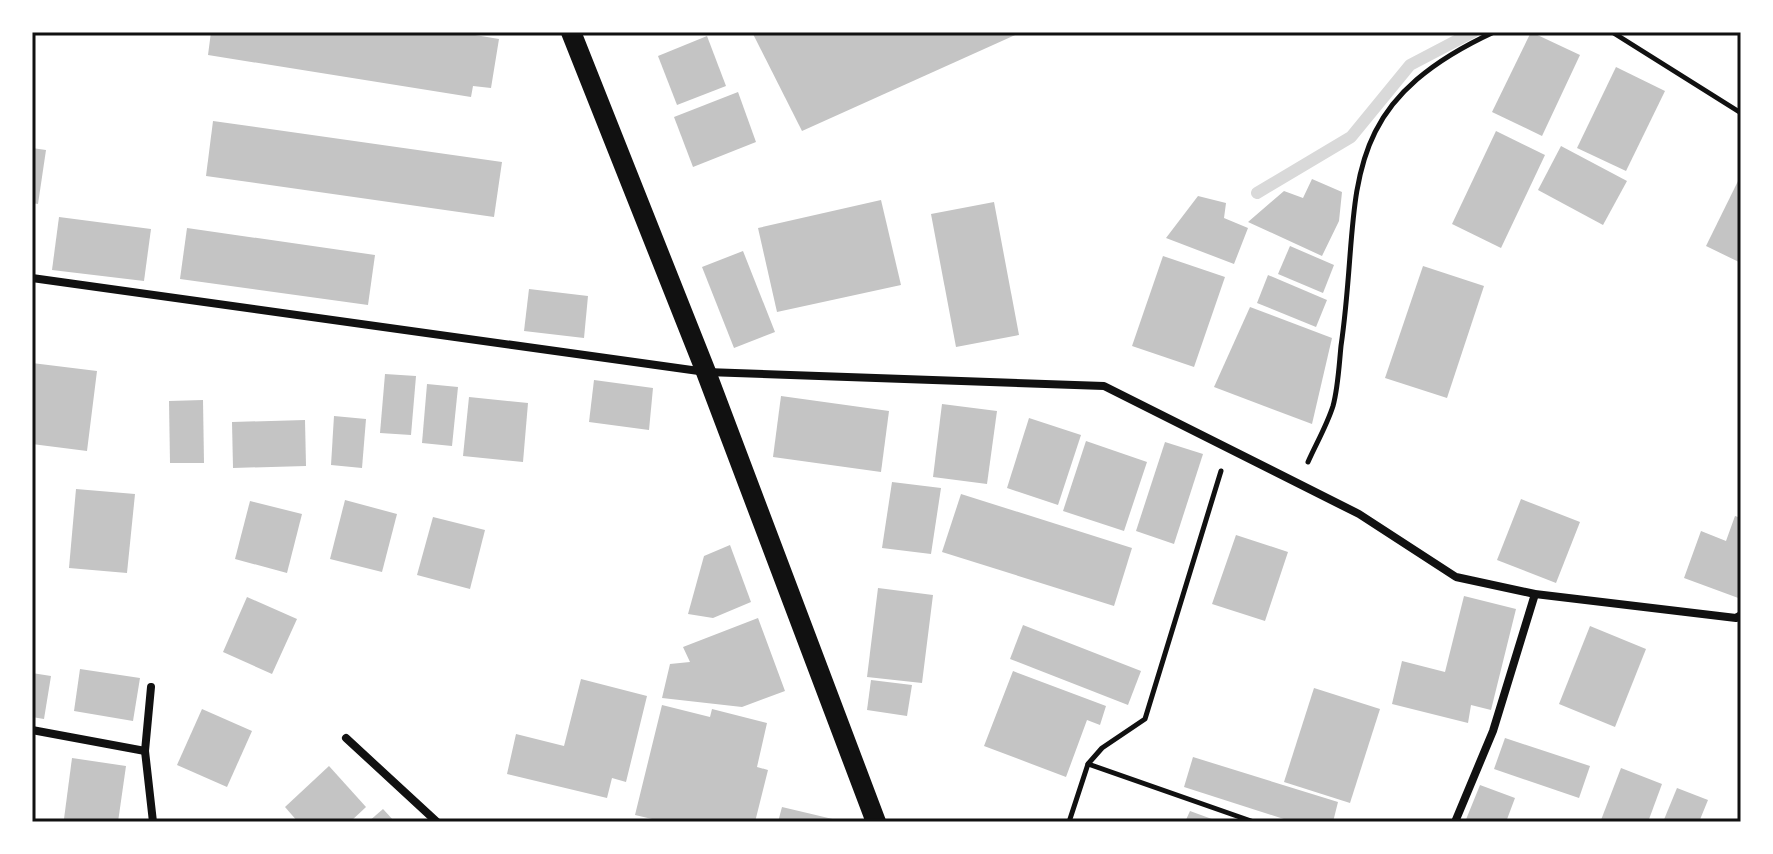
<svg xmlns="http://www.w3.org/2000/svg" width="1773" height="854" font-family="'Asap Condensed',sans-serif">
  <style>
    .lines { fill: none; stroke-linecap: round; stroke-linejoin: round }
    .stream { stroke: #d9d9d9; stroke-width: 12 }
    .building { fill: #c4c4c4 }
    .path { stroke: #111; stroke-width: 5 }
    .minor { stroke: #111; stroke-width: 8 }
    .primary { stroke: #111; stroke-width: 20 }
    .neatline { fill: none; stroke: #111; stroke-width: 3 }
  </style>
  <rect width="100%" height="100%" fill="#fff"/>
  <g class="lines">
    <path class="stream" d="M 1257,193 L 1351,137 L 1410,65 L 1473,32"/>
  </g>
  <g class="building">
    <path d="M 211,32 L 457,32 L 499,39 L 491,88 L 473,86 L 471,97 L 208,55 Z"/>
    <path d="M 752,32 L 1022,32 L 802,131 Z"/>
    <path d="M 1531,32 L 1580,55 L 1542,136 L 1492,112 Z"/>
    <path d="M 707,36 L 726,86 L 677,105 L 658,56 Z"/>
    <path d="M 1616,67 L 1665,91 L 1626,171 L 1577,148 Z"/>
    <path d="M 738,92 L 756,142 L 693,167 L 674,117 Z"/>
    <path d="M 213,121 L 502,162 L 494,217 L 206,176 Z"/>
    <path d="M 1496,131 L 1545,155 L 1501,248 L 1452,224 Z"/>
    <path d="M 1561,146 L 1627,181 L 1603,225 L 1538,190 Z"/>
    <path d="M 32,148 L 46,150 L 38,204 L 32,203 Z"/>
    <path d="M 1741,175 L 1741,263 L 1706,246 Z"/>
    <path d="M 1312,179 L 1342,192 L 1339,221 L 1322,256 L 1248,222 L 1284,191 L 1303,198 Z"/>
    <path d="M 1198,196 L 1226,203 L 1224,218 L 1248,228 L 1234,264 L 1166,238 Z"/>
    <path d="M 881,200 L 901,285 L 777,312 L 758,228 Z"/>
    <path d="M 994,202 L 1019,335 L 956,347 L 931,214 Z"/>
    <path d="M 59,217 L 151,229 L 144,281 L 52,270 Z"/>
    <path d="M 187,228 L 375,255 L 368,305 L 180,279 Z"/>
    <path d="M 1290,246 L 1334,265 L 1323,293 L 1278,274 Z"/>
    <path d="M 743,251 L 775,332 L 734,348 L 702,267 Z"/>
    <path d="M 1163,256 L 1225,277 L 1194,367 L 1132,346 Z"/>
    <path d="M 1423,266 L 1484,286 L 1447,398 L 1385,378 Z"/>
    <path d="M 1268,275 L 1327,300 L 1316,327 L 1257,303 Z"/>
    <path d="M 529,289 L 588,296 L 584,338 L 524,331 Z"/>
    <path d="M 1250,307 L 1332,338 L 1312,424 L 1214,387 Z"/>
    <path d="M 32,363 L 97,371 L 87,451 L 32,444 Z"/>
    <path d="M 385,374 L 416,376 L 411,435 L 380,433 Z"/>
    <path d="M 594,380 L 653,388 L 649,430 L 589,422 Z"/>
    <path d="M 427,384 L 458,387 L 452,446 L 422,443 Z"/>
    <path d="M 781,396 L 889,411 L 881,472 L 773,457 Z"/>
    <path d="M 469,397 L 528,403 L 523,462 L 463,456 Z"/>
    <path d="M 203,400 L 204,463 L 170,463 L 169,401 Z"/>
    <path d="M 942,404 L 997,411 L 987,484 L 933,477 Z"/>
    <path d="M 334,416 L 366,419 L 362,468 L 331,465 Z"/>
    <path d="M 1029,418 L 1081,435 L 1058,505 L 1007,488 Z"/>
    <path d="M 305,420 L 306,466 L 233,468 L 232,422 Z"/>
    <path d="M 1086,441 L 1147,462 L 1124,531 L 1063,511 Z"/>
    <path d="M 1165,442 L 1203,454 L 1174,544 L 1136,531 Z"/>
    <path d="M 892,482 L 941,488 L 931,554 L 882,548 Z"/>
    <path d="M 76,489 L 135,494 L 127,573 L 69,568 Z"/>
    <path d="M 961,494 L 1132,548 L 1114,606 L 942,552 Z"/>
    <path d="M 1521,499 L 1580,522 L 1556,583 L 1497,560 Z"/>
    <path d="M 345,500 L 397,514 L 382,572 L 330,559 Z"/>
    <path d="M 250,501 L 302,514 L 287,573 L 235,559 Z"/>
    <path d="M 1735,516 L 1741,518 L 1741,599 L 1684,578 L 1701,531 L 1726,541 Z"/>
    <path d="M 433,517 L 485,530 L 470,589 L 417,575 Z"/>
    <path d="M 1236,535 L 1288,552 L 1265,621 L 1212,604 Z"/>
    <path d="M 730,545 L 751,602 L 713,618 L 688,614 L 704,556 Z"/>
    <path d="M 878,588 L 933,595 L 922,683 L 867,677 Z"/>
    <path d="M 1464,596 L 1516,609 L 1491,710 L 1471,705 L 1468,723 L 1392,704 L 1402,661 L 1445,672 Z"/>
    <path d="M 247,597 L 297,619 L 272,674 L 223,652 Z"/>
    <path d="M 758,618 L 785,691 L 742,707 L 662,698 L 670,664 L 690,662 L 683,647 Z"/>
    <path d="M 1023,625 L 1141,671 L 1128,705 L 1010,659 Z"/>
    <path d="M 1590,626 L 1646,649 L 1615,727 L 1559,704 Z"/>
    <path d="M 80,669 L 140,678 L 133,721 L 74,711 Z"/>
    <path d="M 1013,671 L 1106,706 L 1100,725 L 1087,720 L 1066,777 L 984,746 Z"/>
    <path d="M 32,673 L 51,676 L 44,719 L 32,717 Z"/>
    <path d="M 581,679 L 647,696 L 626,782 L 612,778 L 607,798 L 507,774 L 516,734 L 564,746 Z"/>
    <path d="M 871,680 L 912,685 L 907,716 L 867,710 Z"/>
    <path d="M 1314,688 L 1380,709 L 1350,803 L 1284,782 Z"/>
    <path d="M 662,705 L 710,717 L 712,709 L 767,723 L 757,767 L 768,770 L 755,822 L 665,822 L 635,815 Z"/>
    <path d="M 202,709 L 252,731 L 227,787 L 177,765 Z"/>
    <path d="M 1505,738 L 1590,766 L 1579,798 L 1494,769 Z"/>
    <path d="M 1193,757 L 1338,802 L 1333,822 L 1293,822 L 1184,787 Z"/>
    <path d="M 72,758 L 126,766 L 118,822 L 64,819 Z"/>
    <path d="M 329,766 L 366,807 L 350,822 L 298,822 L 285,807 Z"/>
    <path d="M 1621,768 L 1662,784 L 1648,822 L 1601,820 Z"/>
    <path d="M 1480,785 L 1515,798 L 1506,822 L 1465,822 Z"/>
    <path d="M 1677,788 L 1708,800 L 1699,822 L 1663,822 Z"/>
    <path d="M 782,807 L 841,821 L 841,822 L 778,822 Z"/>
    <path d="M 383,809 L 395,822 L 368,822 Z"/>
    <path d="M 1190,811 L 1220,822 L 1185,822 Z"/>
  </g>
  <g class="lines">
    <g class="path">
      <path d="M 1612,32 L 1741,113"/>
      <path d="M 1308,462 C 1316,444 1327,425 1333,406 C 1338,388 1339,366 1341,346 C 1363,196 1328,109 1494,32"/>
      <path d="M 1088,764 L 1254,822"/>
      <path d="M 1069,822 L 1088,764 L 1102,748 L 1145,719 L 1221,471"/>
    </g>
    <g class="minor">
      <path d="M 32,278 L 706,372 L 1104,386 L 1359,514 L 1456,577 L 1535,594 L 1736,618 L 1741,615"/>
      <path d="M 151,687 L 145,751 L 153,822"/>
      <path d="M 32,730 L 145,751"/>
      <path d="M 346,738 L 437,822"/>
      <path d="M 1455,822 L 1493,731 L 1535,594"/>
    </g>
    <path class="primary" d="M 571,32 L 706,372 L 876,822"/>
  </g>
  <rect width="1773" height="854" fill="none" stroke="#ffffff" stroke-width="68"/>
  <rect x="34" y="34" width="1705" height="786" class="neatline"/>
</svg>
